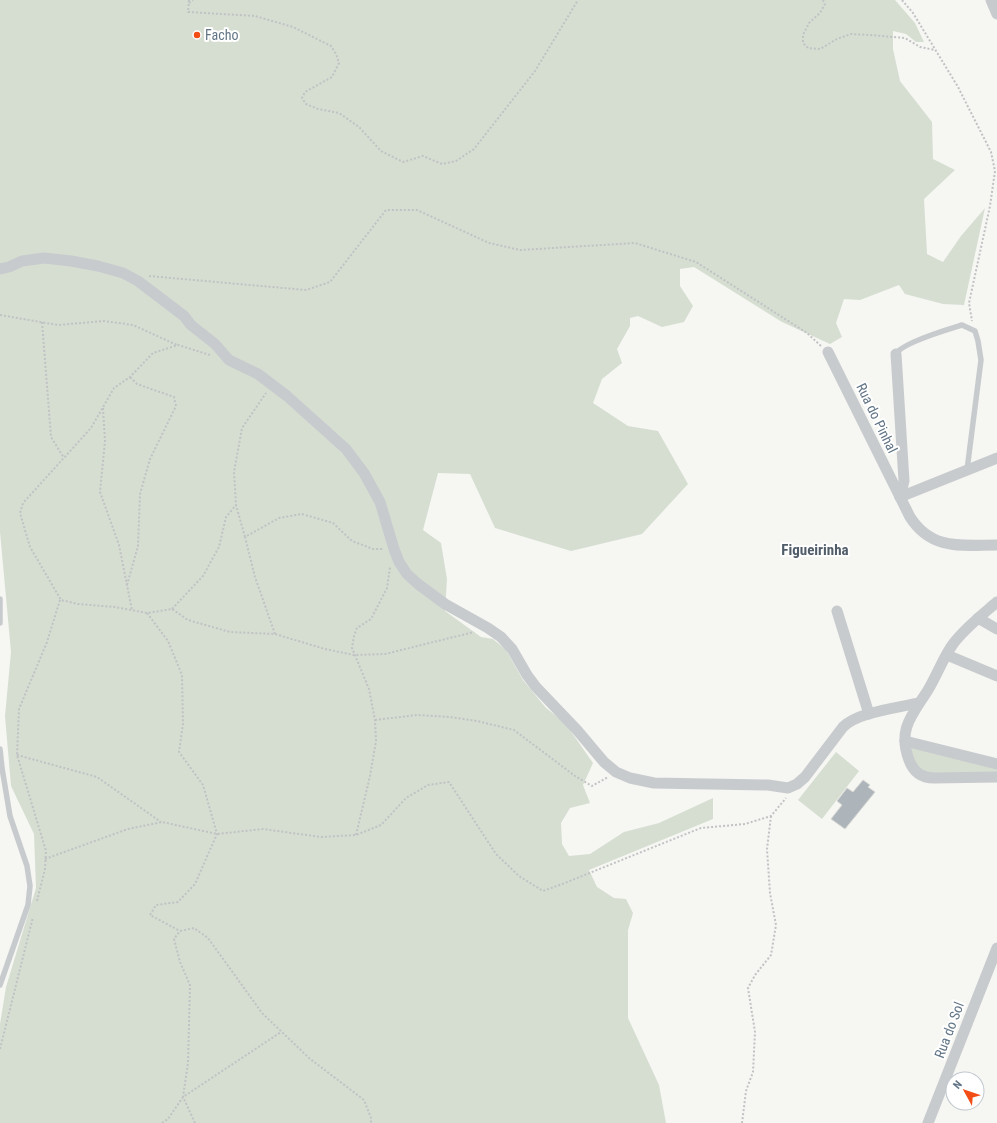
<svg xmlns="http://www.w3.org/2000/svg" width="997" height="1123" font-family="'Roboto Condensed',sans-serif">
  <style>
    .green { fill: #d6ded2 }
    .building { fill: #adb5bb; stroke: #d7d7d4 }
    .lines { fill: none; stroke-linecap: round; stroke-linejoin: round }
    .path { stroke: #c0c2c4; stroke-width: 2; stroke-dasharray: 2 2; stroke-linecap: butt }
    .service { stroke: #c8cbce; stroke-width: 5.5 }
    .minor { stroke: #c8cbce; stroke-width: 11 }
    .poi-dot { fill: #f24d15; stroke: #fff; stroke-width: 1.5 }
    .labels { text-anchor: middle; stroke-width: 4; stroke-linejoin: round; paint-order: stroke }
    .poi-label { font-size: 14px; fill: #627586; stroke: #fff; text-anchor: start }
    .street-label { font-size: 14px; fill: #627586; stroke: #fff }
    .neighbourhood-label { font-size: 15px; font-weight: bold; fill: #515e6a; stroke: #fff }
  </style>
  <rect width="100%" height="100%" fill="#f6f6f2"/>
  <g class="green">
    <path d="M 0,0 L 895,0 L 915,23 L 924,42 L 916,42 L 906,34 L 893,31 L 893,49 L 900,81 L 932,122 L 933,159 L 955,170 L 924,199 L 927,254 L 943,262 L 961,236 L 985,208 L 964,305 L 943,304 L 905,294 L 899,285 L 860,300 L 844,299 L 836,323 L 842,337 L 830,344 L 782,322 L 694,267 L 680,269 L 680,286 L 693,306 L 684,322 L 662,327 L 638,316 L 630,318 L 630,326 L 617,349 L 622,363 L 602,379 L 593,403 L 628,426 L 658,431 L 688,484 L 642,534 L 571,551 L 495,528 L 470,474 L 438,473 L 423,530 L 441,543 L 447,579 L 445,611 L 481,637 L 493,639 L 506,650 L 523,680 L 546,708 L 565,723 L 593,763 L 583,785 L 590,803 L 570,808 L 561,823 L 562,844 L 569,856 L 590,854 L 624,832 L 659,823 L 713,798 L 713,819 L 589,870 L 597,887 L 614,898 L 626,899 L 633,913 L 628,930 L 628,1018 L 659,1085 L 666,1123 L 0,1123 L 0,1024 L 6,987 L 36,888 L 34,834 L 11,786 L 5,716 L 11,652 L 0,532 Z"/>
    <path d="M 905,741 L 997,766 L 997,777 L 920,775 Z"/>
    <path d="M 836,752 L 859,771 L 822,819 L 798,800 Z"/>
  </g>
  <path class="building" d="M 863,780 L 870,785 L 868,787 L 875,792 L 845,829 L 831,819 L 842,805 L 837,801 L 847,788 L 853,792 Z"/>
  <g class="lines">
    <g class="path">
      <path d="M 189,0 L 188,12 L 255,16 L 293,27 L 331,46 L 336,54 L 339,63 L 332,77 L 305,92 L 302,98 L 306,104 L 318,109 L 339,113 L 359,127 L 381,151 L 403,162 L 423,156 L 442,164 L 456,161 L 474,149 L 535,71 L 578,0"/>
      <path d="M 823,0 L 825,4 L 820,13 L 809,23 L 803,35 L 803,43 L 808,48 L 820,49 L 837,39 L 851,34 L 870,35 L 905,38 L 920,47 L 935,50"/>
      <path d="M 902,0 L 913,13 L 958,87 L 991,152 L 995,171 L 990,206 L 969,303 L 972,321"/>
      <path d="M 189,3 L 193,0"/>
      <path d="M 149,276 L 306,290 L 330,282 L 386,210 L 417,210 L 489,243 L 520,250 L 635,243 L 696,262 L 807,333 L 821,346"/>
      <path d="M 0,315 L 58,325 L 104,321 L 133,325 L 177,345"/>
      <path d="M 42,322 L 51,437 L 64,458"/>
      <path d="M 210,355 L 178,345 L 153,353 L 130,377 L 114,388 L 91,428 L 23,503 L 20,513 L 30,547 L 61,600 L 78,604 L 115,607 L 147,613 L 172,609 L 188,620 L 230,632 L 275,634 L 325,649 L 354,655 L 385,654 L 474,632"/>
      <path d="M 103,408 L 105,441 L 100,492 L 119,545 L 132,610"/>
      <path d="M 245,537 L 236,505 L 234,472 L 242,428 L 266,393"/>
      <path d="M 127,585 L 138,546 L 140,494 L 150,459 L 176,406 L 174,397 L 137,384 L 130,377"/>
      <path d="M 172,609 L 203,576 L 219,547 L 226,517 L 236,505"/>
      <path d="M 147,613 L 168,641 L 182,675 L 183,724 L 179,752 L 203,785 L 217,834 L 195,884 L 178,902 L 156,905 L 150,915 L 180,931"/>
      <path d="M 275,634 L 255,577 L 245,537 L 279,518 L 302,514 L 333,523 L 352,541 L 373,549 L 384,549"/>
      <path d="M 375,720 L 417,715 L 450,717 L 477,721 L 514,730 L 575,776 L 592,786 L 608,777"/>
      <path d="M 17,755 L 97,777 L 161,822"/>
      <path d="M 356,835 L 370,776 L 376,741 L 375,720 L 369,689 L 352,648 L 354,636 L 357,628 L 371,619 L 387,588 L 390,567"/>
      <path d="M 45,859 L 128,829 L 162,822 L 217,834 L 263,829 L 321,837 L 356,835 L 381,825 L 406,798 L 428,785 L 449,782 L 496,854 L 519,876 L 543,891 L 565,883 L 701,828 L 745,824 L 771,816 L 786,798"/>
      <path d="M 37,901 L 45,869 L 46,851 L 17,755 L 19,709 L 47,642 L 60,600"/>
      <path d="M 0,1049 L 33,917"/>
      <path d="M 162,1123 L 168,1119 L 183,1097 L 281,1032"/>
      <path d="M 195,1123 L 183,1097 L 188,1063 L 190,985 L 180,962 L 174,939 L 180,931 L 194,928 L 208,938 L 262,1013 L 309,1058 L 364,1100 L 371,1118 L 371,1123"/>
      <path d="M 742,1123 L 746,1091 L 753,1072 L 755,1032 L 748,988 L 755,975 L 771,955 L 776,925 L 770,893 L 767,849 L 771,816"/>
    </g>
    <g class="service">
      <path d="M 896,354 C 901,343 949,329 962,325 L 975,331 L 978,341 L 981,360 L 967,470"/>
      <path d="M 0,599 L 0,623"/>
      <path d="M 0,749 L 2,768 L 10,816 L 27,866 L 30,886 L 28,905 L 0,985"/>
    </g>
    <g class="minor">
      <path d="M 991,0 L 997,14"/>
      <path d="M 0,269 L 9,267 L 22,261 L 44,258 L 71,261 L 98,266 L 123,273 L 138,281 L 184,316 L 191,325 L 215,344 L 229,360 L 258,374 L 287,396 L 346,449 L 364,473 L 380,502 L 394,549 L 399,562 L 407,574 L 418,584 L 445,604 L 488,628 L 501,637 L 512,649 L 527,675 L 536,687 L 577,730 L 604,762 L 616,772 L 630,778 L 654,783 L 768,785 L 788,788 L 797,784 L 805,777 L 843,727 C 858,712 897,708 918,703"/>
      <path d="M 828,352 L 910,517 C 932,551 962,545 997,545"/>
      <path d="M 896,354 L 904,481 L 900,497"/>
      <path d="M 900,497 L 997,458"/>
      <path d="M 997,602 C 982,615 965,628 953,644 C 943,658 937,675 928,690 C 913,714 897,729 909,760 C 913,771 921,778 934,778 L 997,777"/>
      <path d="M 837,611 L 869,714"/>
      <path d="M 978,618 L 997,629"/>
      <path d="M 947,655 L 997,676"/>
      <path d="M 905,741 L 997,764"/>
      <path d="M 928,1123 L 997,948"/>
    </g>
  </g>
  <circle class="poi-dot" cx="197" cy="35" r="4"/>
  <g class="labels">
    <g class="poi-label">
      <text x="205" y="40">Facho</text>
    </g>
    <g class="street-label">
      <text transform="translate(877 418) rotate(64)" y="5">Rua do Pinhal</text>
      <text transform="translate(949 1030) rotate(-69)" y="5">Rua do Sol</text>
    </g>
    <g class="neighbourhood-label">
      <text x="815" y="555">Figueirinha</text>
    </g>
  </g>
  <g transform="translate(965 1091) rotate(310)"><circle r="19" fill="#ffffff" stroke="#c0c8cf"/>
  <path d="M0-3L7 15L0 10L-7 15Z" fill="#f24d15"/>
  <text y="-6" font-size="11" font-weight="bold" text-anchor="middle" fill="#627586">N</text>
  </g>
</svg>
